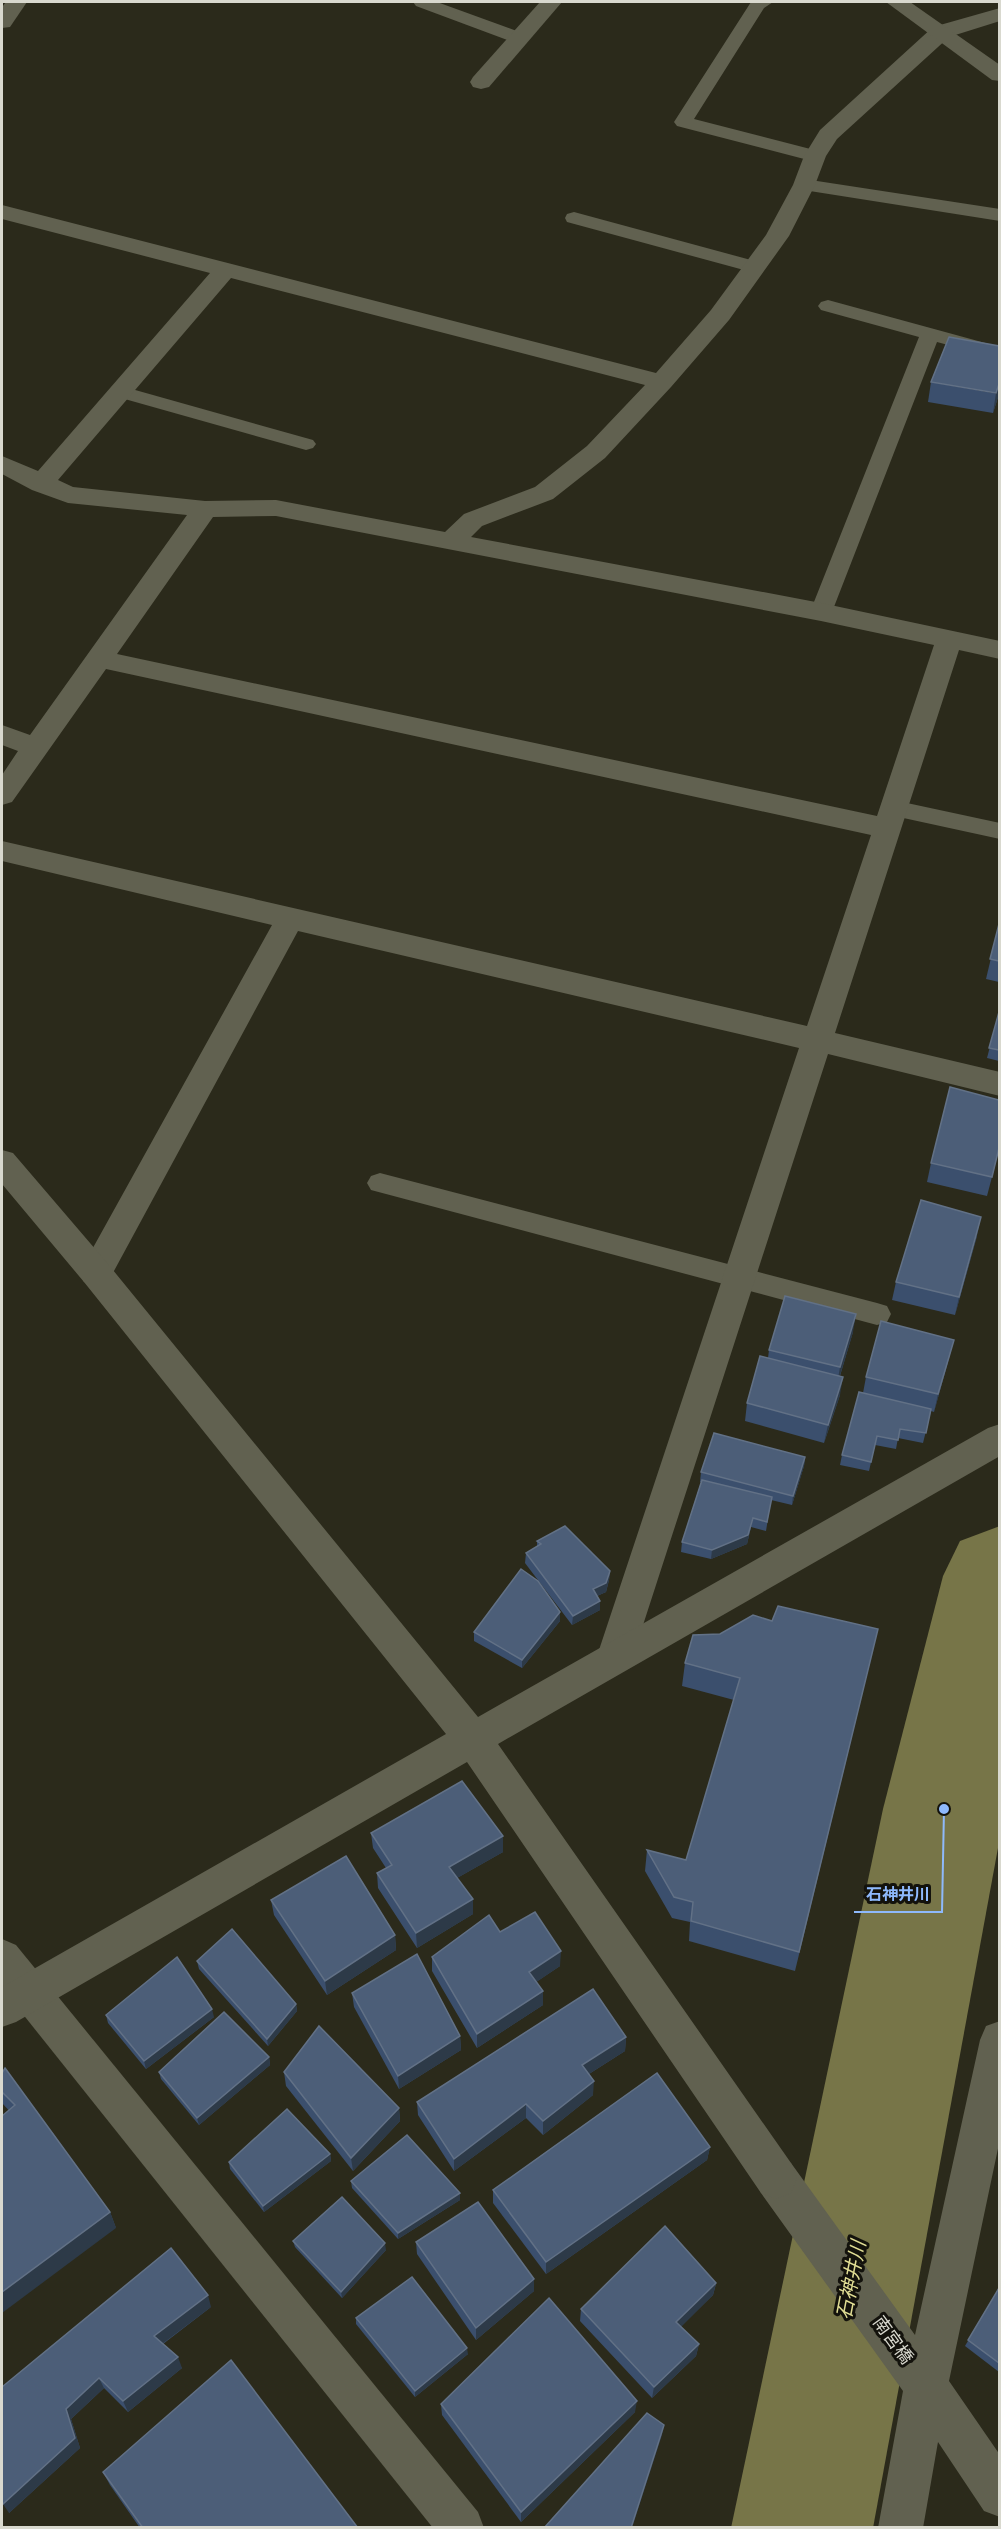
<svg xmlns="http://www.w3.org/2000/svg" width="1001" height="2529" font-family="Rubik,'Noto Sans JP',sans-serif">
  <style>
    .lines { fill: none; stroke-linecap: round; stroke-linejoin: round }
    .river { fill: #777548; fill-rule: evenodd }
    .service { fill: #616150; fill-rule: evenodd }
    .minor { fill: #616150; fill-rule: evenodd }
    .tertiary { fill: #616150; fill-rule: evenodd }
    .wall { fill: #3b4f6d }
    .shaded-wall { fill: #2d3a48 }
    .building { fill: #4c5e78; stroke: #627186; stroke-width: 1.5 }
    .labels { text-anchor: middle; stroke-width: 6; stroke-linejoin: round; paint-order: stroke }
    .near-street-label { font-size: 18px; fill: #d9d9cf; stroke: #13120c }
    .near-water-label { font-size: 20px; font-style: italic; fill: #e0dd94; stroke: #13120c }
    .leader { fill: none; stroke: #8eb9fc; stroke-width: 2 }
    .callout-dot { fill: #8eb9fc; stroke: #13120c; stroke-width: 2 }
    .callout-label { font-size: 16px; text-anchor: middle; font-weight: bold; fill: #8eb9fc; stroke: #13120c; stroke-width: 6; stroke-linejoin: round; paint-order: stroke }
  </style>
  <rect width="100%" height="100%" fill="#2b2a1b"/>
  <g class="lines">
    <path class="river" d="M 1000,1526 L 1000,1837 L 873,2528 L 731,2528 L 883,1809 L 943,1576 L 960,1541 Z"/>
    <g class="service">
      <path d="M 413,2 L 437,2 L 525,34 L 528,38 L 525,42 L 513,42 L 416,6 Z"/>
      <path d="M 751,2 L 773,2 L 764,8 L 694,119 L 822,152 L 824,156 L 822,160 L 808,160 L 677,126 L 674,122 Z"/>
      <path d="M 804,179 L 1000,209 L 1000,221 L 797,189 L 795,185 L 797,181 Z"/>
      <path d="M 574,212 L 762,263 L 765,267 L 762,271 L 755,273 L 567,222 L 565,218 L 567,214 Z"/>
      <path d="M 828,300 L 1000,347 L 1000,359 L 937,342 L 832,612 L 829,617 L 821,619 L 813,617 L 810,612 L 919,337 L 821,310 L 818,306 L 821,302 Z"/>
      <path d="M 121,386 L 313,440 L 316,444 L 313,448 L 306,450 L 114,396 L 111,392 L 114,388 Z"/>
      <path d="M 893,800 L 1000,823 L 1000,839 L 885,814 L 881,808 L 885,802 Z"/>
      <path d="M 380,1173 L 877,1303 L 887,1306 L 891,1314 L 887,1322 L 877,1325 L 371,1190 L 367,1183 L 371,1176 Z"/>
    </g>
    <g class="minor">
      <path d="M 6,2 L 27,2 L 10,27 L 2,28 L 2,7 Z"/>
      <path d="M 540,2 L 562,2 L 489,87 L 481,89 L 473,87 L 470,82 L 473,77 Z"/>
      <path d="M 1000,8 L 1000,21 L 949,37 L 837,139 L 826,156 L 815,185 L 789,236 L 729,320 L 671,387 L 605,458 L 553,499 L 482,526 L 471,537 L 821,603 L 1000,641 L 1000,659 L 959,650 L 835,1033 L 1000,1072 L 1000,1096 L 828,1054 L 633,1656 L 628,1668 L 615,1672 L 602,1668 L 597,1656 L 799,1048 L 298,931 L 108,1282 L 96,1286 L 84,1282 L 79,1273 L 272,925 L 2,861 L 2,841 L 807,1026 L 871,835 L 106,669 L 12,802 L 2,805 L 2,775 L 18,751 L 2,745 L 2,725 L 30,735 L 187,515 L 68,503 L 32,490 L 2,474 L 2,456 L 38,471 L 210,273 L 2,219 L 2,205 L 656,373 L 711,310 L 766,235 L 793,185 L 804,156 L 820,130 L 933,27 ZM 231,278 L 645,385 L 587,446 L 535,487 L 464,514 L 445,532 L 276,500 L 205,501 L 73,487 L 58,480 ZM 276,516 L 821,621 L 934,645 L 877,816 L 117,654 L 213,517 Z"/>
      <path d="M 2,1939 L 16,1945 L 478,2512 L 484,2528 L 433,2528 L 2,1988 Z"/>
      <path d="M 1000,2021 L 1000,2139 L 949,2381 L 1000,2455 L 1000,2517 L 984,2511 L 938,2442 L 923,2528 L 878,2528 L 903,2391 L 761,2193 L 755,2178 L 761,2163 L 776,2157 L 791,2163 L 915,2335 L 980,2040 L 986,2026 Z"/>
    </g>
    <g class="tertiary">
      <path d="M 886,2 L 910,2 L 1000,65 L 1000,81 L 992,80 Z"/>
      <path d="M 2,1150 L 13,1153 L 108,1264 L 478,1717 L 988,1428 L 1000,1424 L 1000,1456 L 498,1744 L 791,2163 L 797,2178 L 791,2193 L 776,2199 L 761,2193 L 467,1762 L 16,2022 L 2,2027 L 2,1987 L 446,1734 L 84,1282 L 2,1184 Z"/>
    </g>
  </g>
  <g class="wall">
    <path d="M 931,382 L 999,394 L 993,413 L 928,402 Z"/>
    <path d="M 999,924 L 999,982 L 986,979 Z"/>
    <path d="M 999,1012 L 999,1061 L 987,1058 Z"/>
    <path d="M 999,1150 L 987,1196 L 927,1182 L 931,1163 Z"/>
    <path d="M 977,1236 L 955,1315 L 892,1300 L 896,1282 Z"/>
    <path d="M 853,1332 L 840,1376 L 840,1395 L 824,1443 L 745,1421 L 747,1403 L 768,1358 L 769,1350 Z"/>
    <path d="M 954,1340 L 934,1412 L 931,1411 L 923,1443 L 898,1438 L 896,1449 L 875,1445 L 869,1471 L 840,1465 L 842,1455 L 863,1393 L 866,1377 Z"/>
    <path d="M 805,1457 L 804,1466 L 792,1505 L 771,1500 L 766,1531 L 751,1527 L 747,1544 L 711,1559 L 681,1552 L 682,1542 L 701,1482 L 700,1482 L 701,1472 Z"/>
    <path d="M 537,1541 L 610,1571 L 609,1580 L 606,1592 L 597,1596 L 600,1610 L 572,1625 L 525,1563 L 526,1553 L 537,1547 Z"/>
    <path d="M 560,1612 L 560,1621 L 522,1668 L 474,1641 L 474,1632 Z"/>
    <path d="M 772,1621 L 878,1629 L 795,1971 L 689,1941 L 690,1922 L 672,1918 L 645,1871 L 647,1850 L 686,1860 L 734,1700 L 682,1686 L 685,1663 L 720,1634 Z"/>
    <path d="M 371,1833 L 503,1852 L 457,1878 L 473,1914 L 417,1948 L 378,1888 L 377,1873 L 386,1868 L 373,1848 Z"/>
    <path d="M 271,1900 L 395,1935 L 396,1950 L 327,1995 L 274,1915 Z"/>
    <path d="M 500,1932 L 560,1966 L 536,1982 L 543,2005 L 477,2048 L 432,1971 L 432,1957 Z"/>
    <path d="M 197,1961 L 296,2004 L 297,2011 L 268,2046 L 199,1969 Z"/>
    <path d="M 352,1993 L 460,2036 L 461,2050 L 399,2089 L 354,2007 Z"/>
    <path d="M 106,2015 L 214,2017 L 146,2069 L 108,2023 Z"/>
    <path d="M 626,2037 L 625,2051 L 589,2074 L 593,2095 L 543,2135 L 526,2118 L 454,2171 L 418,2115 L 417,2102 Z"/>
    <path d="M 269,2057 L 270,2065 L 199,2125 L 161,2079 L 159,2072 Z"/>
    <path d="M 284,2072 L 399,2108 L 400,2121 L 353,2171 L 286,2086 Z"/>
    <path d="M 2,2073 L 110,2212 L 116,2228 L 2,2103 Z"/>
    <path d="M 710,2147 L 707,2160 L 546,2274 L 493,2203 L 493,2190 Z"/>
    <path d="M 330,2154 L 331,2161 L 264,2212 L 230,2169 L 229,2162 Z"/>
    <path d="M 351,2181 L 460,2200 L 398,2239 L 352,2188 Z"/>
    <path d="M 293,2241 L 386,2250 L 342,2298 L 295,2247 Z"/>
    <path d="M 416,2242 L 534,2291 L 476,2340 L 417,2254 Z"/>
    <path d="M 716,2284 L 713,2295 L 680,2327 L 699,2344 L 696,2356 L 652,2398 L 580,2321 L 581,2309 Z"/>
    <path d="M 999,2288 L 999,2372 L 965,2346 Z"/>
    <path d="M 211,2307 L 163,2344 L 182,2368 L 128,2412 L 104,2388 L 71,2419 L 80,2448 L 9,2513 L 2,2387 Z"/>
    <path d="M 356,2318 L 468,2354 L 415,2397 L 356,2324 Z"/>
    <path d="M 441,2404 L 635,2412 L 521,2522 L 442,2415 Z"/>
    <path d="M 103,2472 L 358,2528 L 140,2528 L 110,2485 Z"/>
  </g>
  <g class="shaded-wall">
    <path d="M 999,384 L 999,394 L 993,413 L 996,393 Z"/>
    <path d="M 981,1217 L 977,1236 L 955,1315 L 959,1297 Z"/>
    <path d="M 856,1314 L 853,1332 L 837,1385 L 840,1367 Z"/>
    <path d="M 954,1340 L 934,1412 L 938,1394 Z"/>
    <path d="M 843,1377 L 840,1395 L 824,1443 L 828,1425 Z"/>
    <path d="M 805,1457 L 804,1466 L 792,1505 L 793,1496 Z"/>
    <path d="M 753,1518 L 747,1544 L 711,1559 L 712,1550 Z"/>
    <path d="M 610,1571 L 609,1580 L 606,1592 L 592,1598 L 593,1589 Z"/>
    <path d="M 600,1601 L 600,1610 L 572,1625 L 573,1616 Z"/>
    <path d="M 560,1612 L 560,1621 L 522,1668 L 522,1660 Z"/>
    <path d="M 503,1836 L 503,1852 L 450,1882 L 449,1867 Z"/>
    <path d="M 473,1899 L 473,1914 L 417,1948 L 416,1933 Z"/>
    <path d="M 395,1935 L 396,1950 L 327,1995 L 325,1981 Z"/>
    <path d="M 561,1951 L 560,1966 L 529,1987 L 529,1972 Z"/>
    <path d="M 543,1991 L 543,2005 L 477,2048 L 477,2034 Z"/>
    <path d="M 296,2004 L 297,2011 L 268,2046 L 267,2039 Z"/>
    <path d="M 212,2009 L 214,2017 L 146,2069 L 144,2061 Z"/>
    <path d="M 460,2036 L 461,2050 L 399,2089 L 398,2076 Z"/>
    <path d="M 626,2037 L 625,2051 L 581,2079 L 582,2065 Z"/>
    <path d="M 269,2057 L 270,2065 L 199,2125 L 197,2118 Z"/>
    <path d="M 594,2081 L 593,2095 L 543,2135 L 543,2121 Z"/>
    <path d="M 526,2104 L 526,2118 L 454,2171 L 454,2159 Z"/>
    <path d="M 399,2108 L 400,2121 L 353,2171 L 351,2158 Z"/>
    <path d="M 710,2147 L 707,2160 L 546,2274 L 546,2262 Z"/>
    <path d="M 330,2154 L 331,2161 L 264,2212 L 263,2206 Z"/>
    <path d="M 460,2193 L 460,2200 L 398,2239 L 398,2233 Z"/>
    <path d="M 110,2212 L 116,2228 L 2,2313 L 2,2292 Z"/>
    <path d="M 385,2243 L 386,2250 L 342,2298 L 341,2292 Z"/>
    <path d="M 534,2279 L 534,2291 L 476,2340 L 476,2328 Z"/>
    <path d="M 716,2283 L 713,2295 L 674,2334 L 676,2322 Z"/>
    <path d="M 208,2295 L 211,2307 L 158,2347 L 154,2336 Z"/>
    <path d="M 699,2344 L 696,2356 L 652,2398 L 654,2387 Z"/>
    <path d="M 467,2348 L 468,2354 L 415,2397 L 415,2391 Z"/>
    <path d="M 178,2357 L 182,2368 L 128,2412 L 123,2401 Z"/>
    <path d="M 99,2378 L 104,2388 L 71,2419 L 80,2448 L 9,2513 L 3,2504 L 66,2409 Z"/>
    <path d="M 637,2401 L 635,2412 L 521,2522 L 521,2512 Z"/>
    <path d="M 664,2425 L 662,2435 L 632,2528 L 631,2528 Z"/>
  </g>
  <g class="building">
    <path d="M 949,337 L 999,346 L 999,384 L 996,393 L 931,382 Z"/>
    <path d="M 999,924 L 999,961 L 990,959 Z"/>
    <path d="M 999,1012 L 999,1050 L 989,1048 Z"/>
    <path d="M 950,1087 L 999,1100 L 999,1148 L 992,1177 L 931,1163 Z"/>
    <path d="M 921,1200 L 981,1217 L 959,1297 L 896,1282 Z"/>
    <path d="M 785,1296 L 856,1314 L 840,1367 L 769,1350 Z"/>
    <path d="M 881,1321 L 954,1340 L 938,1394 L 866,1377 Z"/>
    <path d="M 760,1356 L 843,1377 L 828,1425 L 747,1403 Z"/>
    <path d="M 859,1392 L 931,1409 L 926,1433 L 900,1429 L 898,1440 L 877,1436 L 871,1462 L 842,1455 Z"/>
    <path d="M 714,1433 L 805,1457 L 793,1496 L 701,1472 Z"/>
    <path d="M 702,1480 L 772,1497 L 767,1522 L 753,1518 L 748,1535 L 712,1550 L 682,1542 Z"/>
    <path d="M 565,1526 L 610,1571 L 606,1583 L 593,1589 L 600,1601 L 573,1616 L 526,1553 L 541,1544 L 537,1541 Z"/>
    <path d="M 521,1569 L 538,1581 L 560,1612 L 522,1660 L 474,1632 Z"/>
    <path d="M 778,1606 L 878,1629 L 799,1952 L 691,1921 L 693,1902 L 674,1897 L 647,1850 L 686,1860 L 740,1678 L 685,1663 L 693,1635 L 720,1634 L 753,1615 L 772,1621 Z"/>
    <path d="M 462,1781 L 503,1836 L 449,1867 L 473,1899 L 416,1933 L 377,1873 L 392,1865 L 371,1833 Z"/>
    <path d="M 346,1856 L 395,1935 L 325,1981 L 271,1900 Z"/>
    <path d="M 535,1912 L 561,1951 L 529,1972 L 543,1991 L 477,2034 L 432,1957 L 489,1915 L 500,1932 Z"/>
    <path d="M 232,1929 L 296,2004 L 267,2039 L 197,1961 Z"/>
    <path d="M 417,1954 L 460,2036 L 398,2076 L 352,1993 Z"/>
    <path d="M 177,1957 L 212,2009 L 144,2061 L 106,2015 Z"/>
    <path d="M 593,1989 L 626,2037 L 582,2065 L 594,2081 L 543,2121 L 526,2104 L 454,2159 L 417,2102 Z"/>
    <path d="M 224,2012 L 269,2057 L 197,2118 L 159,2072 Z"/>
    <path d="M 319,2026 L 399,2108 L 351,2158 L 284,2072 Z"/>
    <path d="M 5,2068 L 110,2212 L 2,2292 L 2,2116 L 15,2105 L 2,2092 L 2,2073 Z"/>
    <path d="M 657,2073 L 710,2147 L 546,2262 L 493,2190 Z"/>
    <path d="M 287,2109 L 330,2154 L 263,2206 L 229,2162 Z"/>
    <path d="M 407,2135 L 460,2193 L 398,2233 L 351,2181 Z"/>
    <path d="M 342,2197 L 385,2243 L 341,2292 L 293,2241 Z"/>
    <path d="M 478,2202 L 534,2279 L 476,2328 L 416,2242 Z"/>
    <path d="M 665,2226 L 716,2283 L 676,2322 L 699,2344 L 654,2387 L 581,2309 Z"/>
    <path d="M 171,2248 L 208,2295 L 154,2336 L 178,2357 L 123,2401 L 99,2378 L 66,2409 L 75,2438 L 3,2504 L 2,2502 L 2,2387 Z"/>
    <path d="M 412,2277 L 467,2348 L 415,2391 L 356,2318 Z"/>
    <path d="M 999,2288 L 999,2363 L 968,2340 Z"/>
    <path d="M 549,2298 L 637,2401 L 521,2512 L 441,2404 Z"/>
    <path d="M 231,2360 L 358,2528 L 143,2528 L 103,2472 Z"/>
    <path d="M 647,2413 L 664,2425 L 631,2528 L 544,2528 Z"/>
  </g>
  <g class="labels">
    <g class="near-street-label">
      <text transform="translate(893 2340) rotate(54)" y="6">南宮橋</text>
    </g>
    <g class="near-water-label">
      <text transform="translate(851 2280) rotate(-79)" y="7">石神井川</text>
    </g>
  </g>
  <path class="leader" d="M944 1809L942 1912H854"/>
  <circle class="callout-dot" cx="944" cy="1809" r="6"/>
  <g class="callout-label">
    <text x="898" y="1900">石神井川</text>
  </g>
  <rect width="1001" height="2529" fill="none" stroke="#d9d9cf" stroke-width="6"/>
</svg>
